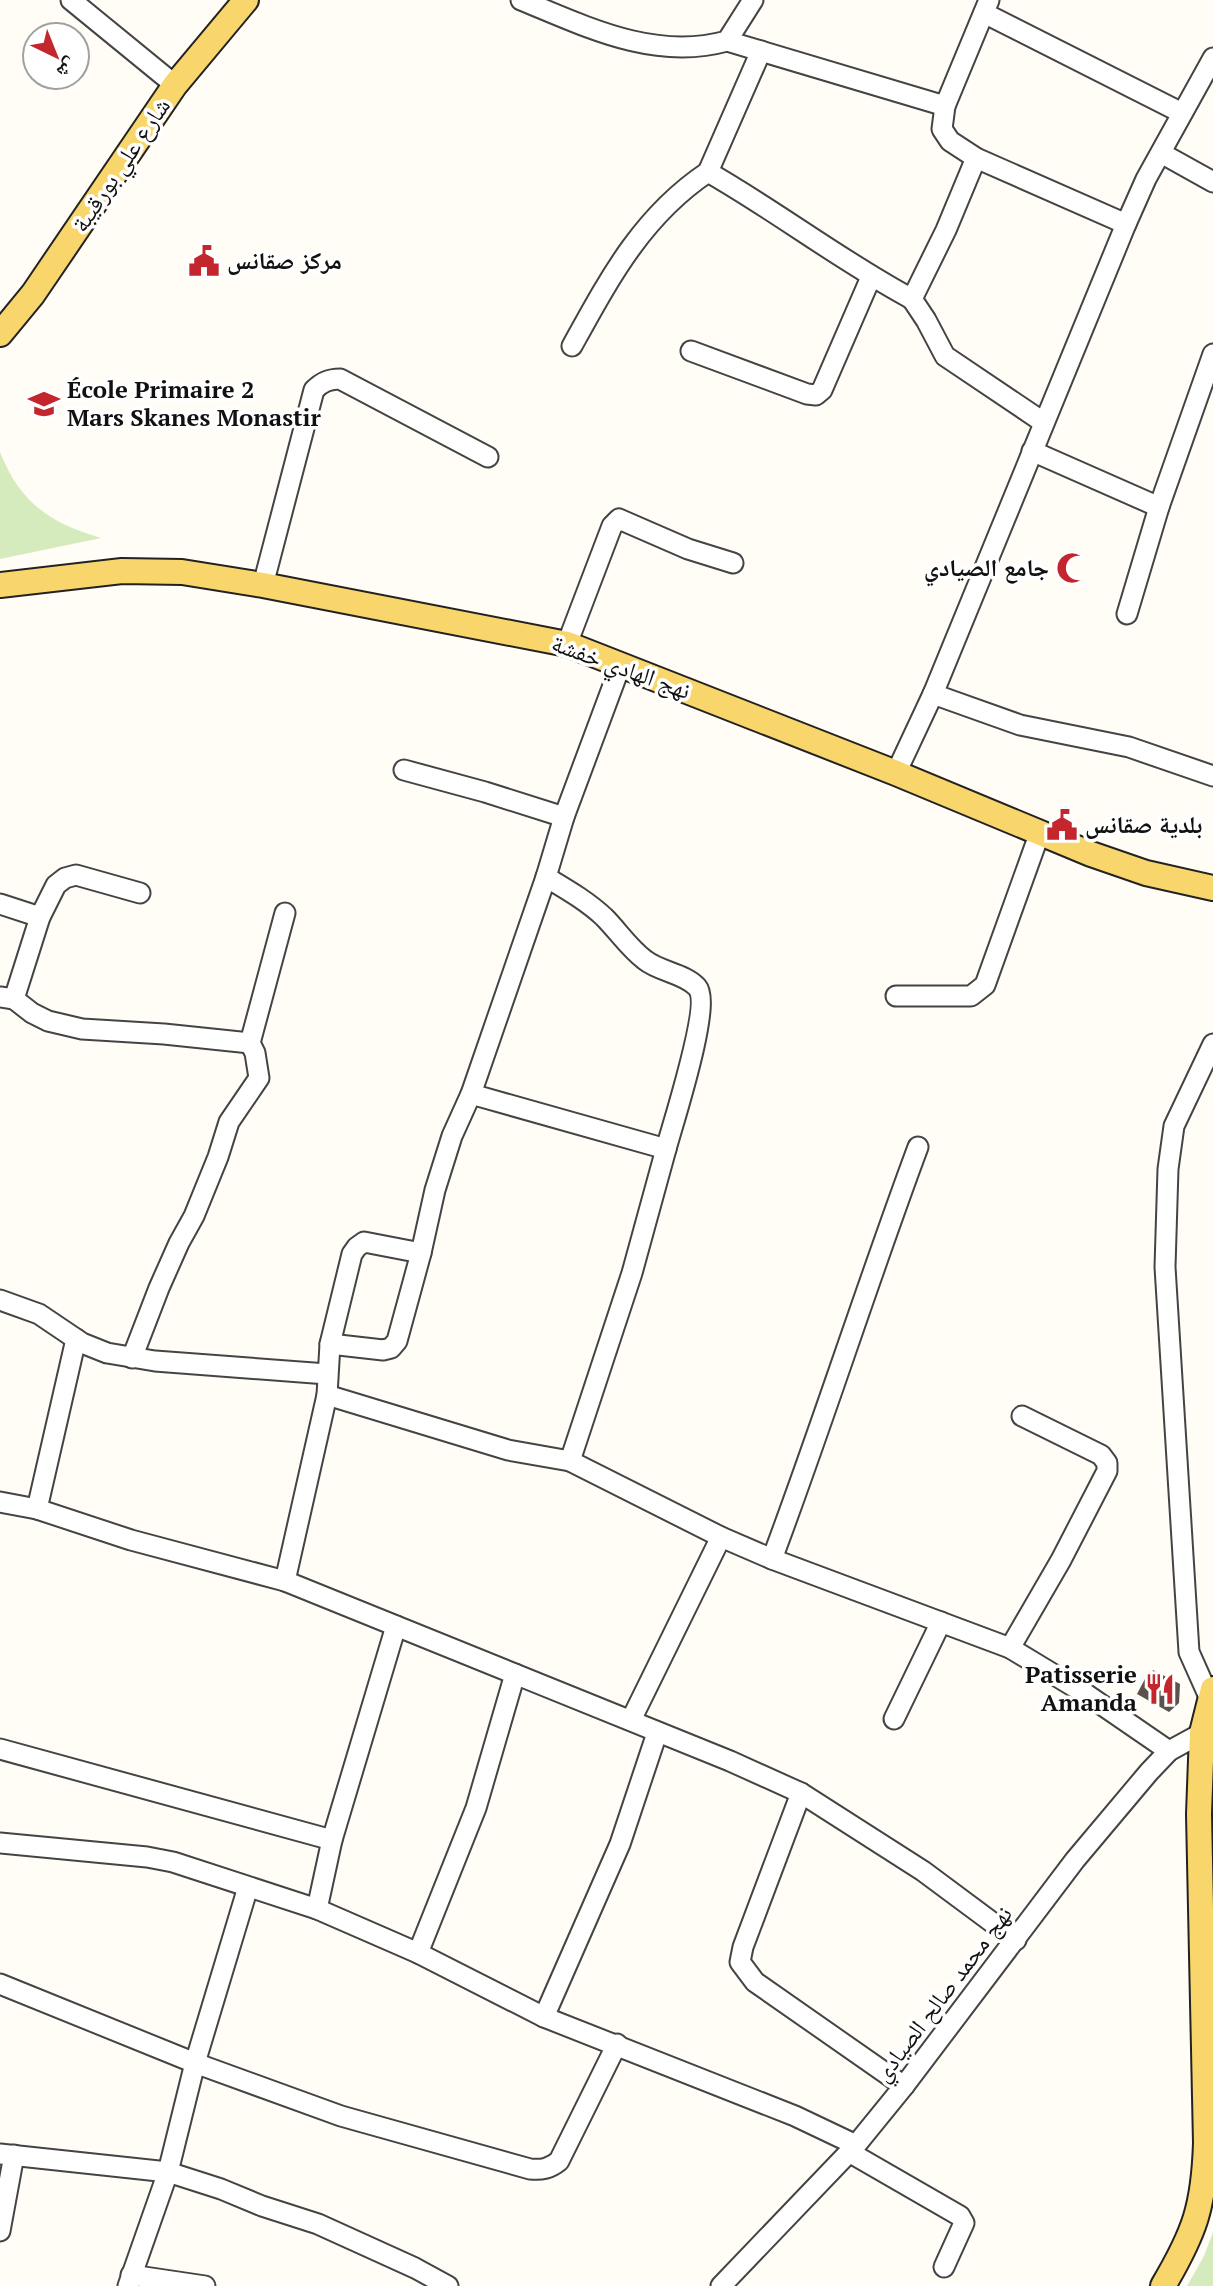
<svg xmlns="http://www.w3.org/2000/svg" width="1213" height="2286" font-family="'PT Serif','Noto Naskh Arabic',serif">
  <style>
    .green { fill: #d5ebbd }
    .building { fill: #5a524d }
    .lines { fill: none; stroke-linecap: round; stroke-linejoin: round }
    .minor-casing { stroke: #444; stroke-width: 23 }
    .major-casing { stroke: #222; stroke-width: 28 }
    .minor { stroke: #fff; stroke-width: 19 }
    .major { stroke: #f9d66b; stroke-width: 24 }
    .labels { text-anchor: middle; stroke-width: 7; stroke-linejoin: round; paint-order: stroke }
    .street-label { font-size: 24px; fill: #111; stroke: #fff }
    .poi-label { font-size: 24px; font-weight: bold; fill: #111; stroke: #fff; text-anchor: start }
  </style>
  <rect width="100%" height="100%" fill="#fffdf5"/>
  <g class="green">
    <path d="M 0,452 C 20,503 50,523 101,538 L 0,559 Z"/>
    <path d="M 1213,2232 L 1213,2286 L 1187,2286 L 1204,2256 Z"/>
  </g>
  <path class="building" d="M 1153,1670 L 1180,1684 L 1179,1703 L 1169,1712 L 1137,1694 L 1146,1677 L 1150,1678 Z"/>
  <g class="lines">
    <defs>
      <g id="minor">
        <path d="M 71,0 L 175,85"/>
        <path d="M 521,0 C 587,27 654,61 727,41 L 753,0"/>
        <path d="M 984,13 L 1182,113"/>
        <path d="M 727,41 L 945,106 L 989,0"/>
        <path d="M 945,106 L 942,129 L 950,141 L 976,158 L 1126,224"/>
        <path d="M 1161,153 L 1213,182"/>
        <path d="M 976,158 L 946,230 L 912,299 L 926,320 L 945,356 L 1043,422"/>
        <path d="M 708,172 L 761,51"/>
        <path d="M 572,346 C 609,279 642,216 708,172 C 778,212 841,261 912,299"/>
        <path d="M 691,351 L 807,394 L 816,395 L 822,390 L 871,277"/>
        <path d="M 1032,451 L 1159,507"/>
        <path d="M 263,585 L 314,390 C 322,382 329,379 340,379 L 488,457"/>
        <path d="M 1127,614 L 1159,507 L 1213,354"/>
        <path d="M 567,644 L 612,526 L 619,519 L 688,549 L 733,563"/>
        <path d="M 933,694 L 1020,725 L 1129,747 L 1213,776"/>
        <path d="M 404,770 L 485,792 L 564,817"/>
        <path d="M 896,773 L 933,694 L 1126,224 L 1146,179 L 1213,58"/>
        <path d="M 546,877 C 566,889 587,901 604,917 C 618,931 629,948 645,960 C 660,972 684,973 697,987 C 712,1004 673,1123 666,1149"/>
        <path d="M 0,904 L 40,917"/>
        <path d="M 896,996 L 971,996 L 985,985 L 1040,832"/>
        <path d="M 0,997 L 14,999 L 40,917 L 56,885 L 65,878 L 76,875 L 140,893"/>
        <path d="M 14,999 L 32,1013 L 48,1021 L 82,1029 L 164,1034 L 250,1043 L 285,913"/>
        <path d="M 471,1094 L 666,1149 L 632,1273 L 570,1461"/>
        <path d="M 0,1300 L 39,1314 L 82,1343 L 107,1353 L 155,1361 L 327,1374"/>
        <path d="M 330,1344 L 383,1350 L 391,1348 L 397,1341 L 421,1253 L 435,1190 L 452,1136 L 471,1094 L 546,877 L 564,817 L 621,664"/>
        <path d="M 132,1358 L 159,1288 L 179,1243 L 194,1216 L 218,1157 L 229,1122 L 259,1078 L 255,1053 L 250,1043"/>
        <path d="M 327,1395 L 508,1450 L 570,1461 L 721,1537 L 772,1559 L 1010,1648 L 1086,1694 L 1169,1751"/>
        <path d="M 0,1502 L 37,1509 L 131,1540 L 285,1581 L 730,1761 L 801,1793 L 923,1871 L 1016,1940"/>
        <path d="M 37,1509 L 76,1339"/>
        <path d="M 772,1559 C 823,1423 867,1284 918,1147"/>
        <path d="M 285,1581 L 327,1395 L 330,1344 L 352,1254 L 357,1247 L 364,1242 L 421,1253"/>
        <path d="M 1010,1648 L 1061,1560 L 1107,1471 L 1107,1463 L 1101,1455 L 1022,1416"/>
        <path d="M 1210,1699 L 1189,1652 L 1165,1267 L 1168,1169 L 1174,1126 L 1213,1044"/>
        <path d="M 894,1719 L 941,1622"/>
        <path d="M 631,1720 L 721,1537"/>
        <path d="M 0,1749 L 332,1840"/>
        <path d="M 801,1793 L 743,1947 L 740,1962 L 755,1982 L 904,2086"/>
        <path d="M 0,1843 L 147,1857 L 173,1862 L 317,1909 L 418,1953 L 544,2017 L 795,2116 L 856,2145"/>
        <path d="M 317,1909 L 332,1840 L 396,1626"/>
        <path d="M 418,1953 L 476,1808 L 515,1674"/>
        <path d="M 0,1984 L 195,2063 L 341,2116 L 530,2169 C 542,2170 549,2169 559,2161 L 617,2044"/>
        <path d="M 544,2017 L 620,1844 L 657,1733"/>
        <path d="M 849,2152 L 960,2216 L 964,2223 L 944,2267"/>
        <path d="M 0,2154 L 168,2172 L 221,2189 L 262,2206 L 318,2224 L 415,2268 L 448,2286"/>
        <path d="M 0,2231 L 14,2155"/>
        <path d="M 131,2275 L 205,2286"/>
        <path d="M 128,2286 L 168,2172 L 195,2063 L 248,1887"/>
        <path d="M 721,2286 L 856,2145 L 904,2086 L 1075,1860 L 1149,1772 L 1169,1751 L 1202,1733"/>
      </g>
      <g id="major">
        <path d="M 0,334 L 33,294 L 175,85 L 246,0"/>
        <path d="M 0,585 L 122,571 L 182,572 L 263,585 L 567,644 L 896,773 L 1091,854 L 1146,873 L 1213,888"/>
        <path d="M 1163,2286 C 1195,2232 1204,2206 1206,2143 L 1199,1814 L 1202,1733 L 1213,1689"/>
      </g>
    </defs>
    <use href="#minor" class="minor-casing"/>
    <use href="#major" class="major-casing"/>
    <use href="#minor" class="minor"/>
    <use href="#major" class="major"/>
  </g>
  <defs>
    <symbol id="civic-bare" viewBox="-9 -9 18 18"><path d="M-.6-6.5H3V-4.5H.6V-3L4-1V1h2V6H-6V1h2V-1L-.6-3ZM-1.2 2.5V6h2.4V2.5Z" fill="#c4262e" stroke="#fff" stroke-width="2.5" paint-order="stroke"/></symbol>
    <symbol id="school-bare" viewBox="-9 -9 18 18"><path d="M0-5L7-2L0 1L-7-2ZM-4 1L0 2.5L4 1V4Q0 6-4 4Z" fill="#c4262e" stroke="#fff" stroke-width="2.5" paint-order="stroke"/></symbol>
    <symbol id="mosque-bare" viewBox="-9 -9 18 18"><path d="M3.5-4.9A6 6 0 1 0 3.5 4.9A5 5 0 1 1 3.5-4.9Z" fill="#c4262e" stroke="#fff" stroke-width="2.5" paint-order="stroke"/></symbol>
    <symbol id="restaurant-bare" viewBox="-9 -9 18 18"><path d="M-5-6h1v4h1v-4h1v4h1v-4h1v5L-1.5 .5V6h-2V.5L-5-1ZM5-6V6H3V1.5H1.5Q1.5-4 5-6Z" fill="#c4262e" stroke="#fff" stroke-width="2.5" paint-order="stroke"/></symbol>
  </defs>
  <g fill-rule="evenodd">
    <use href="#civic-bare" x="182" y="239" width="44" height="44"/>
    <use href="#school-bare" x="22" y="382" width="44" height="44"/>
    <use href="#mosque-bare" x="1050" y="546" width="44" height="44"/>
    <use href="#civic-bare" x="1040" y="803" width="44" height="44"/>
    <use href="#restaurant-bare" x="1138" y="1667" width="44" height="44"/>
  </g>
  <g class="labels">
    <g class="street-label">
      <text transform="translate(121 165) rotate(-56)" y="8">شارع علي بورقيبة</text>
      <text transform="translate(621 667) rotate(20)" y="8">نهج الهادي خفشة</text>
      <text transform="translate(943 1994) rotate(-53)" y="8">نهج محمد صالح الصيادي</text>
    </g>
    <g class="poi-label">
      <text x="227" y="269">مركز صقانس</text>
      <text x="67" y="398">École Primaire 2<tspan x="67" dy="28">Mars Skanes Monastir</tspan></text>
      <text x="1049" y="576" text-anchor="end">جامع الصيادي</text>
      <text x="1085" y="833">بلدية صقانس</text>
      <text x="1137" y="1683" text-anchor="end">Patisserie<tspan x="1137" dy="28">Amanda</tspan></text>
    </g>
  </g>
  <g transform="translate(56 56) rotate(137)"><circle r="33" fill="#ffffff" stroke="#a0a0a0" stroke-width="2"/>
  <path d="M0-5L12 26L0 18L-12 26Z" fill="#c4262e"/>
  <text y="-10" font-size="19" font-weight="bold" text-anchor="middle" fill="#111111">ش</text>
  </g>
</svg>
